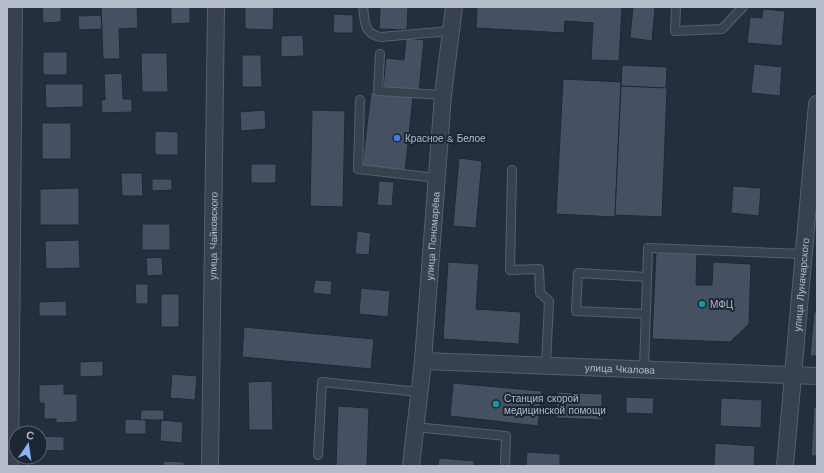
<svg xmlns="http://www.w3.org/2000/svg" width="824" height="473" font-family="'Work Sans',sans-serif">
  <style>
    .building { fill: #455162; stroke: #1f2835 }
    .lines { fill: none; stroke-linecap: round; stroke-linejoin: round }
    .service-casing { stroke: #565f6c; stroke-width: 10 }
    .minor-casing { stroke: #565f6c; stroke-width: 18 }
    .service { stroke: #38414e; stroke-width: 8 }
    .minor { stroke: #38414e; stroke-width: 16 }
    .shop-dot { fill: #3f7fe0; stroke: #1d2633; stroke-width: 1.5 }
    .culture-dot { fill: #0f9aa8; stroke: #1d2633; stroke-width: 1.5 }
    .labels { text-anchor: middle; stroke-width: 4; stroke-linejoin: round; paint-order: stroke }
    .poi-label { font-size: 10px; fill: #b4bcc9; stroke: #1d2633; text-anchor: start }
    .street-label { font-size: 10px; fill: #b4bcc9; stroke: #1d2633 }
  </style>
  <rect width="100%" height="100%" fill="#242f3e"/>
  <g class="building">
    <path d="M 42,7 L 61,7 L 61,22 L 43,23 Z"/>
    <path d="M 101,7 L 137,7 L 138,28 L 119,29 L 120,59 L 103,59 Z"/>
    <path d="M 171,7 L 190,7 L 190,23 L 171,24 Z"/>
    <path d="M 245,7 L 274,7 L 273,30 L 245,29 Z"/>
    <path d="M 380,7 L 408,7 L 407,30 L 379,29 Z"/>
    <path d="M 477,7 L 622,7 L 619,61 L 591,60 L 593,23 L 565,21 L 564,33 L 476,28 Z"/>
    <path d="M 633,7 L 655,7 L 652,41 L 630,38 Z"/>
    <path d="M 763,9 L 785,11 L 782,46 L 747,43 L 750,17 L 762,18 Z"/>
    <path d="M 334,14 L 353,15 L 353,33 L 333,33 Z"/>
    <path d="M 101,15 L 102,29 L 79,30 L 78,16 Z"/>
    <path d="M 303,35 L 304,56 L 281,57 L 281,36 Z"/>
    <path d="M 406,38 L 424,40 L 419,91 L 383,88 L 386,58 L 404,60 Z"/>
    <rect x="43" y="52" width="24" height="23"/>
    <path d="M 141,53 L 167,53 L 168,92 L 142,92 Z"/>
    <path d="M 242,55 L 261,55 L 262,87 L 242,87 Z"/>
    <path d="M 754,64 L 782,67 L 780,96 L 751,93 Z"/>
    <path d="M 622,65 L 667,67 L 666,89 L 621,86 Z"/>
    <path d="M 122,73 L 123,99 L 132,99 L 132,112 L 102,113 L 101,100 L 105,100 L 104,74 Z"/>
    <path d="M 563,79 L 621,82 L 615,217 L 556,214 Z"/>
    <path d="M 45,84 L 83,84 L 83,107 L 46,108 Z"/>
    <path d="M 621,86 L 667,88 L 662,217 L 615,215 Z"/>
    <path d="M 371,92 L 413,97 L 405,171 L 362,167 Z"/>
    <path d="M 265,110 L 266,129 L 241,131 L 240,112 Z"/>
    <path d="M 312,110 L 345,111 L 343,207 L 310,206 Z"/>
    <rect x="42" y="123" width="29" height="36"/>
    <path d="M 155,131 L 178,132 L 178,155 L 155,155 Z"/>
    <path d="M 459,158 L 482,161 L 476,228 L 453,226 Z"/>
    <rect x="251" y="164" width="25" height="19"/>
    <path d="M 121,173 L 142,173 L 143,196 L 122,196 Z"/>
    <path d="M 152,179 L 172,179 L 172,190 L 152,191 Z"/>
    <path d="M 379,181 L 394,182 L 392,206 L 377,205 Z"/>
    <path d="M 733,186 L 761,188 L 759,216 L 731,213 Z"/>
    <path d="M 79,188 L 79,225 L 40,225 L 40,189 Z"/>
    <rect x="142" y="224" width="28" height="26"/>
    <path d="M 357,231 L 371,233 L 369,255 L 355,254 Z"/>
    <path d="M 79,240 L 80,268 L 46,269 L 45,241 Z"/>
    <path d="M 656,252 L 697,254 L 696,285 L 712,285 L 713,262 L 751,264 L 749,324 L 730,342 L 652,339 Z"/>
    <path d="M 162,257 L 163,275 L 147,276 L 146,258 Z"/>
    <path d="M 448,262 L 479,264 L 476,309 L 521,312 L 519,344 L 443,339 Z"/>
    <path d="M 315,280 L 332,281 L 331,295 L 313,293 Z"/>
    <path d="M 135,284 L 148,284 L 148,304 L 136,304 Z"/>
    <path d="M 361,288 L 390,291 L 388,317 L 359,314 Z"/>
    <rect x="161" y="294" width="18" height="33"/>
    <path d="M 66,301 L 67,316 L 39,316 L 39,302 Z"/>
    <path d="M 814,312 L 817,312 L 817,356 L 810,356 Z"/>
    <path d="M 244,327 L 374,339 L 371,369 L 242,357 Z"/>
    <path d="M 103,361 L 103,376 L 80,377 L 80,362 Z"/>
    <path d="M 172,374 L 197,376 L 195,400 L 170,398 Z"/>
    <path d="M 272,381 L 273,430 L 249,430 L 248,382 Z"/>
    <path d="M 453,383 L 542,391 L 538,426 L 450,416 Z"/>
    <path d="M 64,384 L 64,394 L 77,394 L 77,422 L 56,423 L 56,419 L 44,419 L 44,403 L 39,403 L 39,385 Z"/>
    <path d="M 557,392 L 602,394 L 602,420 L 556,418 Z"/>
    <path d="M 626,397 L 654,398 L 653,414 L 626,413 Z"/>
    <path d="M 721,398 L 762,400 L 761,428 L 720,426 Z"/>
    <path d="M 338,406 L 369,408 L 367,466 L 336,466 Z"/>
    <path d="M 814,407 L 817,407 L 817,456 L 811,456 Z"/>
    <path d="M 141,410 L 164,410 L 164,420 L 140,420 Z"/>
    <path d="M 125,419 L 146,420 L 146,434 L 125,434 Z"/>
    <path d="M 161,420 L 183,422 L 182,443 L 160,441 Z"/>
    <path d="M 40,436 L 64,437 L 64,451 L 40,450 Z"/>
    <path d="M 715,443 L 755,446 L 754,466 L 714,466 Z"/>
    <path d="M 527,452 L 560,454 L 560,466 L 526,466 Z"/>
    <path d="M 439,458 L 474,461 L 474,466 L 438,466 Z"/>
    <path d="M 163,461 L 184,462 L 184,466 L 163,466 Z"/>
  </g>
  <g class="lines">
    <defs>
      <g id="service">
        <path d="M 363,7 C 365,21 363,33 380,37 L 451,31"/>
        <path d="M 676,7 L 675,31 L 722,29 L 743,7"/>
        <path d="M 380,54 L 378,91 L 443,95"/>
        <path d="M 360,100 L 358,169 L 437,178"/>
        <path d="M 512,170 L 510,270 L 539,269 L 540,293 L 549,301 L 546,365"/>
        <path d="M 646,314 L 576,311 L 578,273 L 647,277"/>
        <path d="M 644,369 L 648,248 L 804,254"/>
        <path d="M 415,427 L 506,436 L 505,466"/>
        <path d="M 318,455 L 322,382 L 419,392"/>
      </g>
      <g id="minor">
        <path id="s1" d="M 423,361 L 817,376"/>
        <path d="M 10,466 L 14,7"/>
        <path id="s2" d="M 210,466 L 216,7"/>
        <path id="s3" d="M 411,466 L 423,361 L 443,95 L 454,7"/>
        <path id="s4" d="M 785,466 L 817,104"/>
      </g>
    </defs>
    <use href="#service" class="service-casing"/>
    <use href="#minor" class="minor-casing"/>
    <use href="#service" class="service"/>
    <use href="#minor" class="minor"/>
  </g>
  <circle class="shop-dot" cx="397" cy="138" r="4"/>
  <g class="culture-dot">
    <circle cx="702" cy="304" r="4"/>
    <circle cx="496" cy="404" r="4"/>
  </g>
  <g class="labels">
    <g class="poi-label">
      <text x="405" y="142">Красное &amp; Белое</text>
      <text x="710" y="308">МФЦ</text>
      <text x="504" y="402">Станция скорой<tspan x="504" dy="12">медицинской помощи</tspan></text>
    </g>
    <g class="street-label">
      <text dy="4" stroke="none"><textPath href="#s2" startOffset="230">улица Чайковского</textPath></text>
      <text dy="4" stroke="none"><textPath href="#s3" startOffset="231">улица Пономарёва</textPath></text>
      <text dy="4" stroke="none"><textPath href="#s4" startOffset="182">улица Луначарского</textPath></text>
      <text dy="4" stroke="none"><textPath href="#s1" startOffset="197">улица Чкалова</textPath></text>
    </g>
  </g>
  <rect width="824" height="473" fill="none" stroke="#b4bcc9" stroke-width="16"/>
  <g transform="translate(28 445) rotate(13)"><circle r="19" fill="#1d2633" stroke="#59626f"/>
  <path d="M0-3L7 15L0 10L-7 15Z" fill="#8ab4f8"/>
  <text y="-6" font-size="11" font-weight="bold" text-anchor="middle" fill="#b4bcc9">С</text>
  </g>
</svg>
